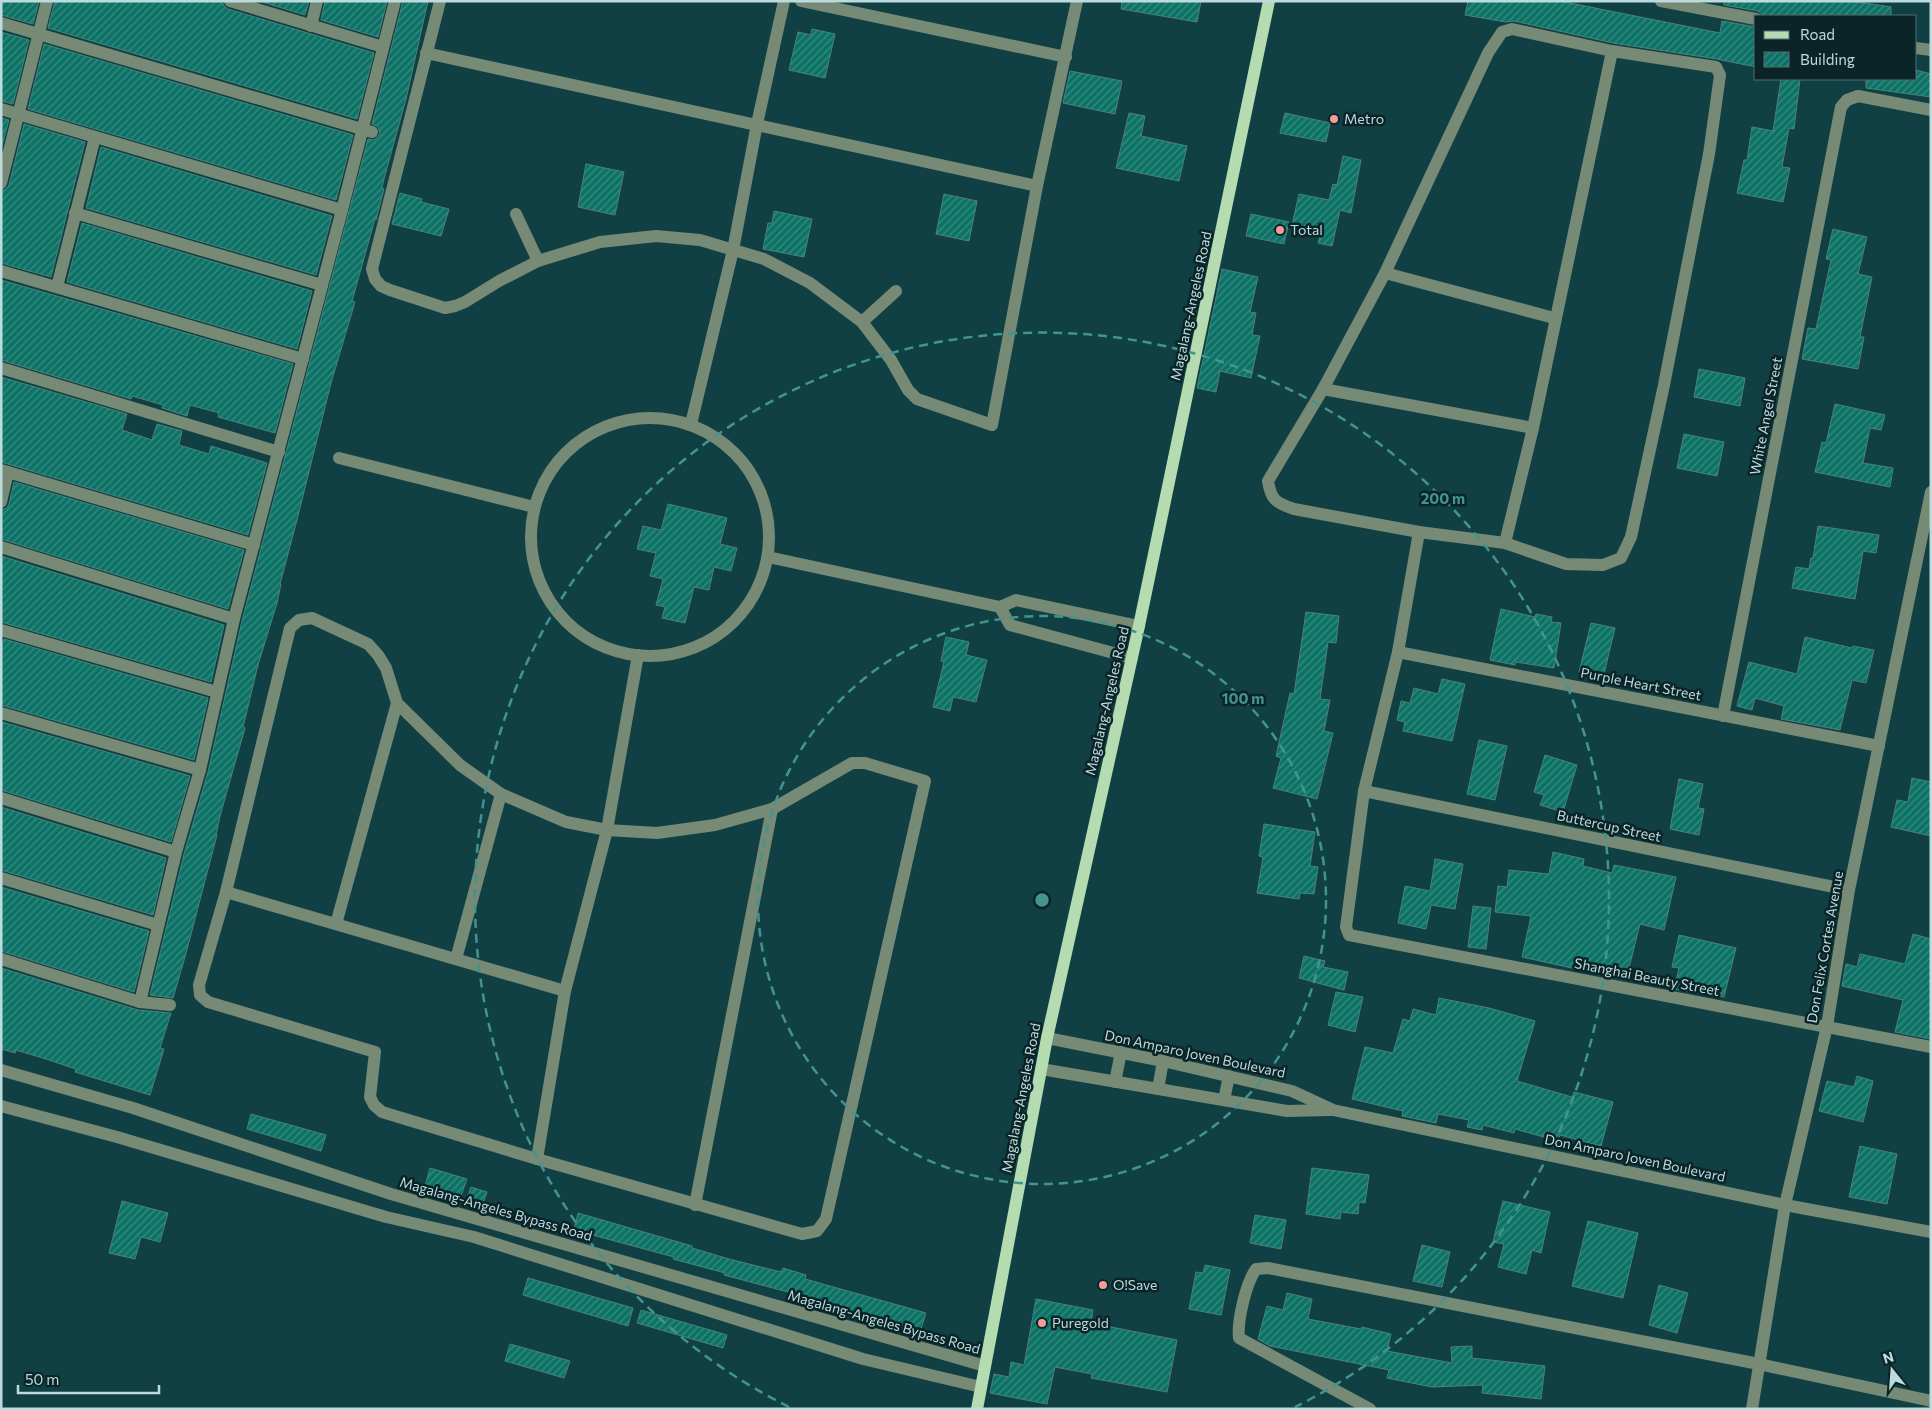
<svg xmlns="http://www.w3.org/2000/svg" width="1932" height="1410" font-family="Commissioner,sans-serif">
  <style>
    .building { fill: url(#building-hatch); stroke: #49837a }
    .lines { fill: none; stroke-linecap: round; stroke-linejoin: round }
    .minor { stroke: #778a75; stroke-width: 12 }
    .major { stroke: #b4dcb0; stroke-width: 12 }
    .ring { fill: none; stroke: #43948f; stroke-width: 2.5; stroke-dasharray: 9 6 }
    .poi-dot { fill: #f59b98; stroke: #0b2427; stroke-width: 2 }
    .labels { text-anchor: middle; stroke-width: 5; stroke-linejoin: round; paint-order: stroke }
    .poi-label { font-size: 14px; fill: #bddbdd; stroke: #0b2427; text-anchor: start }
    .street-label { font-size: 14px; fill: #bddbdd; stroke: #0b2427 }
    .centre { fill: #43948f; stroke: #0b2427; stroke-width: 2.5 }
    .ring-label { font-size: 15px; text-anchor: middle; font-weight: bold; fill: #43948f; stroke: #0b2427; stroke-width: 5; stroke-linejoin: round; paint-order: stroke }
  </style>
  <defs>
    <pattern id="building-hatch" width="6" height="6" patternUnits="userSpaceOnUse" patternTransform="scale(1.25)"><rect width="6" height="6" fill="#0d7266"/><path d="M-1 1l2-2M0 6l6-6M5 7l2-2" fill="none" stroke="#398c83"/></pattern>
  </defs>
  <rect width="100%" height="100%" fill="#114044"/>
  <g class="building">
    <path d="M 1,1 L 39,1 L 33,24 L 1,15 Z"/>
    <path d="M 55,1 L 222,1 L 224,6 L 228,9 L 374,53 L 357,119 L 48,28 Z"/>
    <path d="M 259,1 L 309,1 L 305,15 Z"/>
    <path d="M 325,1 L 387,1 L 378,37 L 321,20 Z"/>
    <path d="M 403,1 L 428,1 L 406,99 L 384,179 L 382,188 L 384,189 L 376,220 L 375,219 L 352,301 L 355,302 L 331,383 L 297,520 L 280,584 L 281,584 L 277,603 L 258,665 L 243,727 L 245,728 L 220,816 L 216,835 L 217,835 L 185,957 L 173,998 L 150,995 L 184,854 L 208,772 L 242,621 L 368,139 L 374,140 L 380,134 L 378,127 L 372,124 Z"/>
    <path d="M 1122,1 L 1201,1 L 1197,22 L 1121,9 Z"/>
    <path d="M 1468,1 L 1560,1 L 1720,33 L 1722,21 L 1756,27 L 1756,67 L 1717,59 L 1613,43 L 1514,21 L 1506,22 L 1465,15 Z"/>
    <path d="M 1724,1 L 1851,1 L 1891,7 L 1891,16 L 1764,16 L 1758,11 L 1724,5 Z"/>
    <path d="M 812,29 L 835,34 L 825,78 L 789,70 L 798,32 L 811,35 Z"/>
    <path d="M 1,32 L 29,40 L 13,104 L 1,101 Z"/>
    <path d="M 44,44 L 353,135 L 336,200 L 28,109 Z"/>
    <path d="M 1916,70 L 1931,74 L 1931,97 L 1866,88 L 1866,79 L 1916,79 Z"/>
    <path d="M 1070,71 L 1122,81 L 1115,114 L 1063,103 Z"/>
    <path d="M 1781,79 L 1800,79 L 1794,129 L 1789,128 L 1782,167 L 1790,168 L 1783,202 L 1737,193 L 1744,160 L 1747,160 L 1752,127 L 1773,131 Z"/>
    <path d="M 1129,113 L 1145,116 L 1141,136 L 1187,146 L 1179,181 L 1116,168 Z"/>
    <path d="M 1285,113 L 1330,123 L 1326,142 L 1280,133 Z"/>
    <path d="M 1,118 L 9,120 L 1,149 Z"/>
    <path d="M 24,124 L 85,142 L 51,277 L 1,263 L 1,191 L 6,189 L 9,185 Z"/>
    <path d="M 101,147 L 332,216 L 316,275 L 86,208 Z"/>
    <path d="M 1343,156 L 1361,160 L 1351,213 L 1340,210 L 1332,246 L 1318,243 L 1321,232 L 1292,225 L 1299,194 L 1329,200 L 1333,184 L 1337,185 Z"/>
    <path d="M 586,164 L 624,172 L 615,215 L 578,207 Z"/>
    <path d="M 400,193 L 422,199 L 421,202 L 449,209 L 441,236 L 392,224 Z"/>
    <path d="M 944,194 L 977,201 L 969,241 L 936,234 Z"/>
    <path d="M 774,211 L 812,219 L 804,257 L 763,249 L 768,223 L 772,223 Z"/>
    <path d="M 1251,214 L 1289,222 L 1284,244 L 1246,236 Z"/>
    <path d="M 82,223 L 312,291 L 297,349 L 67,282 Z"/>
    <path d="M 1833,229 L 1867,237 L 1858,274 L 1872,277 L 1860,337 L 1864,337 L 1858,369 L 1802,359 L 1808,328 L 1816,329 L 1831,260 L 1826,259 Z"/>
    <path d="M 1222,269 L 1258,277 L 1250,312 L 1256,313 L 1252,335 L 1260,336 L 1251,378 L 1220,371 L 1216,392 L 1197,388 Z"/>
    <path d="M 1,280 L 293,364 L 275,433 L 218,417 L 219,413 L 190,405 L 187,416 L 162,408 L 163,405 L 132,396 L 131,399 L 1,360 Z"/>
    <path d="M 1699,369 L 1745,378 L 1740,406 L 1694,397 Z"/>
    <path d="M 1,377 L 127,414 L 122,430 L 152,440 L 157,424 L 182,431 L 179,445 L 209,454 L 211,446 L 267,463 L 248,535 L 1,462 Z"/>
    <path d="M 1835,404 L 1885,415 L 1881,430 L 1870,428 L 1863,463 L 1893,468 L 1890,487 L 1815,472 L 1822,442 L 1826,443 Z"/>
    <path d="M 1684,434 L 1724,442 L 1717,476 L 1677,468 Z"/>
    <path d="M 14,482 L 244,550 L 228,609 L 1,539 L 1,510 L 7,508 L 9,504 Z"/>
    <path d="M 668,504 L 727,518 L 720,544 L 737,548 L 731,571 L 714,567 L 709,590 L 694,587 L 685,623 L 662,618 L 665,607 L 656,605 L 663,579 L 650,576 L 656,553 L 637,549 L 643,526 L 661,530 Z"/>
    <path d="M 1818,526 L 1879,535 L 1876,553 L 1863,551 L 1855,599 L 1792,588 L 1796,567 L 1809,569 L 1811,558 L 1813,558 Z"/>
    <path d="M 1,556 L 224,625 L 211,682 L 1,622 Z"/>
    <path d="M 1501,609 L 1535,617 L 1536,614 L 1552,617 L 1551,622 L 1561,623 L 1554,668 L 1516,662 L 1515,665 L 1490,660 Z"/>
    <path d="M 1306,612 L 1339,616 L 1336,643 L 1328,642 L 1320,699 L 1330,700 L 1324,731 L 1333,733 L 1317,799 L 1273,788 L 1281,758 L 1276,756 L 1290,693 L 1294,694 Z"/>
    <path d="M 1591,623 L 1615,628 L 1603,678 L 1579,672 Z"/>
    <path d="M 946,637 L 969,642 L 966,655 L 987,660 L 976,702 L 953,697 L 950,711 L 933,707 L 944,662 L 941,661 Z"/>
    <path d="M 1805,637 L 1852,648 L 1853,646 L 1874,650 L 1866,683 L 1852,680 L 1840,730 L 1781,719 L 1784,706 L 1755,698 L 1752,710 L 1737,706 L 1749,662 L 1797,674 Z"/>
    <path d="M 4,639 L 208,698 L 194,760 L 1,705 L 1,648 Z"/>
    <path d="M 1442,679 L 1465,684 L 1452,741 L 1403,731 L 1405,722 L 1397,720 L 1401,701 L 1410,703 L 1414,688 L 1438,694 Z"/>
    <path d="M 2,722 L 190,776 L 171,842 L 1,790 Z"/>
    <path d="M 1479,740 L 1507,746 L 1495,800 L 1467,794 Z"/>
    <path d="M 1545,755 L 1577,765 L 1563,812 L 1540,805 L 1544,795 L 1534,792 Z"/>
    <path d="M 1912,778 L 1931,782 L 1931,836 L 1891,827 L 1897,800 L 1908,802 Z"/>
    <path d="M 1679,779 L 1703,784 L 1698,808 L 1704,809 L 1699,835 L 1670,829 Z"/>
    <path d="M 1,807 L 166,858 L 153,915 L 1,870 Z"/>
    <path d="M 1264,824 L 1315,832 L 1310,866 L 1318,867 L 1314,894 L 1300,893 L 1299,899 L 1257,893 L 1263,857 L 1259,856 Z"/>
    <path d="M 1553,852 L 1584,859 L 1583,866 L 1612,873 L 1614,865 L 1676,877 L 1664,930 L 1640,924 L 1626,980 L 1522,957 L 1531,916 L 1495,912 L 1498,886 L 1507,887 L 1509,870 L 1549,874 Z"/>
    <path d="M 1435,859 L 1463,864 L 1455,909 L 1431,905 L 1426,929 L 1398,923 L 1405,886 L 1430,891 Z"/>
    <path d="M 1,887 L 149,931 L 134,992 L 1,951 Z"/>
    <path d="M 1473,906 L 1491,908 L 1486,949 L 1468,947 Z"/>
    <path d="M 1913,934 L 1931,939 L 1931,1039 L 1895,1032 L 1903,1000 L 1842,986 L 1846,964 L 1857,967 L 1860,954 L 1905,964 Z"/>
    <path d="M 1679,935 L 1736,948 L 1724,997 L 1690,990 L 1690,992 L 1674,989 L 1679,968 L 1672,967 Z"/>
    <path d="M 1304,956 L 1325,961 L 1323,967 L 1348,972 L 1344,990 L 1299,978 Z"/>
    <path d="M 1,968 L 138,1010 L 171,1013 L 160,1048 L 164,1049 L 150,1095 L 75,1072 L 76,1069 L 46,1059 L 16,1050 L 15,1053 L 1,1049 Z"/>
    <path d="M 1336,992 L 1363,997 L 1355,1032 L 1328,1025 Z"/>
    <path d="M 1439,998 L 1489,1008 L 1535,1021 L 1517,1081 L 1572,1097 L 1574,1092 L 1613,1102 L 1601,1146 L 1560,1135 L 1558,1141 L 1515,1129 L 1514,1133 L 1483,1125 L 1482,1130 L 1467,1127 L 1469,1120 L 1438,1114 L 1436,1123 L 1402,1116 L 1403,1111 L 1352,1099 L 1365,1047 L 1393,1053 L 1403,1019 L 1410,1021 L 1413,1009 L 1436,1015 Z"/>
    <path d="M 1857,1076 L 1873,1081 L 1863,1122 L 1819,1111 L 1827,1081 L 1854,1087 Z"/>
    <path d="M 251,1114 L 326,1135 L 321,1151 L 247,1129 Z"/>
    <path d="M 1860,1146 L 1897,1154 L 1887,1204 L 1849,1197 Z"/>
    <path d="M 430,1168 L 467,1179 L 461,1196 L 425,1186 Z"/>
    <path d="M 1312,1168 L 1369,1175 L 1365,1203 L 1359,1202 L 1358,1214 L 1341,1212 L 1340,1219 L 1306,1214 Z"/>
    <path d="M 471,1187 L 487,1192 L 482,1206 L 466,1201 Z"/>
    <path d="M 122,1201 L 168,1213 L 160,1242 L 141,1237 L 135,1259 L 109,1253 Z"/>
    <path d="M 1503,1201 L 1550,1212 L 1541,1253 L 1532,1250 L 1526,1274 L 1498,1267 L 1504,1244 L 1493,1242 Z"/>
    <path d="M 578,1213 L 692,1246 L 692,1248 L 729,1259 L 781,1272 L 783,1268 L 806,1275 L 805,1279 L 926,1313 L 919,1335 L 897,1329 L 898,1327 L 886,1322 L 822,1305 L 823,1303 L 803,1296 L 724,1275 L 725,1273 L 673,1259 L 674,1257 L 574,1230 Z"/>
    <path d="M 1255,1215 L 1286,1220 L 1281,1249 L 1250,1243 Z"/>
    <path d="M 1588,1221 L 1638,1233 L 1623,1298 L 1572,1286 Z"/>
    <path d="M 1422,1245 L 1450,1252 L 1442,1287 L 1413,1281 Z"/>
    <path d="M 1205,1265 L 1230,1270 L 1221,1315 L 1189,1309 L 1196,1272 L 1203,1273 Z"/>
    <path d="M 528,1278 L 633,1308 L 628,1326 L 523,1295 Z"/>
    <path d="M 1659,1285 L 1688,1293 L 1677,1333 L 1649,1325 Z"/>
    <path d="M 1287,1293 L 1312,1299 L 1308,1319 L 1361,1329 L 1362,1327 L 1391,1334 L 1387,1351 L 1452,1363 L 1451,1347 L 1472,1346 L 1472,1358 L 1545,1366 L 1541,1399 L 1482,1393 L 1483,1385 L 1432,1387 L 1387,1378 L 1389,1370 L 1270,1346 L 1258,1339 L 1267,1306 L 1283,1310 Z"/>
    <path d="M 1036,1299 L 1093,1310 L 1091,1323 L 1177,1340 L 1167,1392 L 1091,1378 L 1092,1374 L 1055,1367 L 1047,1404 L 990,1393 L 994,1374 L 1009,1377 L 1011,1362 L 1024,1365 Z"/>
    <path d="M 641,1310 L 727,1335 L 723,1348 L 637,1323 Z"/>
    <path d="M 510,1344 L 570,1361 L 564,1378 L 505,1361 Z"/>
  </g>
  <g class="lines">
    <g class="minor">
      <path d="M 230,1 L 383,47"/>
      <path d="M 440,1 L 372,269 L 375,279 L 381,286 L 390,290 L 445,308 L 455,306 L 465,302 L 499,281 L 538,261 L 600,242 L 656,236 L 700,240 L 764,259 L 810,283 L 862,322 L 891,360 L 908,390 L 917,399 L 992,425 L 1037,186 L 1077,1"/>
      <path d="M 801,1 L 1066,57"/>
      <path d="M 1661,1 L 1756,19"/>
      <path d="M 1,23 L 372,132"/>
      <path d="M 311,26 L 317,1"/>
      <path d="M 1512,29 L 1612,51 L 1716,67 L 1720,75 L 1709,154 L 1664,385 L 1631,537 L 1621,558 L 1603,565 L 1566,564 L 1505,543 L 1419,532 L 1294,509 C 1276,503 1271,500 1268,481 L 1323,389 L 1385,273 L 1488,53 L 1502,32 Z"/>
      <path d="M 1916,48 L 1931,50"/>
      <path d="M 426,53 L 1037,186"/>
      <path d="M 1,109 L 342,210"/>
      <path d="M 1,183 L 47,1"/>
      <path d="M 75,213 L 322,285"/>
      <path d="M 516,214 L 538,261"/>
      <path d="M 1,271 L 303,359"/>
      <path d="M 1385,273 L 1554,318"/>
      <path d="M 57,287 L 95,137"/>
      <path d="M 862,322 L 896,291"/>
      <path d="M 1,368 L 279,452"/>
      <path d="M 1323,389 L 1533,428"/>
      <circle cx="650" cy="537" r="119"/>
      <path d="M 691,424 L 733,250 L 757,124 L 784,1"/>
      <path d="M 339,458 L 534,507"/>
      <path d="M 1,470 L 254,545"/>
      <path d="M 1,502 L 8,472"/>
      <path d="M 1419,532 L 1398,652 L 1364,791 L 1346,927 L 1349,935 L 1931,1047"/>
      <path d="M 1505,543 L 1533,428 L 1612,51"/>
      <path d="M 1,547 L 234,619"/>
      <path d="M 768,557 L 1000,607 L 1016,600 L 1139,626"/>
      <path d="M 1000,607 L 1010,625 L 1132,658"/>
      <path d="M 312,618 L 368,644 L 378,655 L 386,668 L 397,703 L 460,765 L 501,794 L 566,822 L 607,830 L 657,833 L 715,825 L 772,809 L 852,763 L 865,763 L 925,781 L 826,1219 L 817,1231 L 802,1234 L 537,1159 L 382,1112 L 374,1105 L 370,1097 L 375,1052 L 208,1002 L 200,995 L 199,985 L 226,892 L 290,628 L 299,620 Z"/>
      <path d="M 1,630 L 217,692"/>
      <path d="M 1398,652 L 1879,746"/>
      <path d="M 1,713 L 200,770"/>
      <path d="M 1723,716 L 1841,107 L 1847,100 L 1858,96 L 1931,110"/>
      <path d="M 1364,791 L 1849,890"/>
      <path d="M 1,798 L 176,852"/>
      <path d="M 1,878 L 158,925"/>
      <path d="M 226,892 L 565,991"/>
      <path d="M 336,924 L 397,703"/>
      <path d="M 1,959 L 140,1002 L 170,1005"/>
      <path d="M 456,959 L 501,794"/>
      <path d="M 140,1002 L 176,852 L 200,770 L 234,619 L 342,210 L 395,1"/>
      <path d="M 1047,1038 L 1163,1061 L 1292,1091 L 1333,1110 L 1785,1205 L 1931,1232"/>
      <path d="M 1041,1069 L 1287,1111 L 1330,1110"/>
      <path d="M 1,1070 L 133,1108 L 391,1194 L 985,1366"/>
      <path d="M 1115,1082 L 1121,1052"/>
      <path d="M 1158,1089 L 1163,1061"/>
      <path d="M 1224,1100 L 1229,1076"/>
      <path d="M 1,1106 L 117,1137 L 386,1217 L 474,1237 L 863,1359 L 981,1387"/>
      <path d="M 537,1159 L 565,991 L 607,830 L 638,655"/>
      <path d="M 695,1205 L 772,809"/>
      <path d="M 1370,1409 L 1239,1338 C 1237,1321 1246,1283 1256,1269 L 1268,1268 L 1759,1364 L 1931,1401"/>
      <path d="M 1752,1409 L 1785,1205 L 1827,1026 L 1849,890 L 1931,492"/>
    </g>
    <path class="major" d="M 977,1409 L 1047,1038 L 1139,626 L 1269,1"/>
  </g>
  <g class="ring">
    <circle cx="1042" cy="900" r="284"/>
    <path d="M789 1407A567 567 0 1 1 1295 1407"/>
  </g>
  <g class="poi-dot">
    <circle cx="1334" cy="119" r="5"/>
    <circle cx="1280" cy="230" r="5"/>
    <circle cx="1103" cy="1285" r="5"/>
    <circle cx="1042" cy="1323" r="5"/>
  </g>
  <g class="labels">
    <g class="poi-label">
      <text x="1344" y="124">Metro</text>
      <text x="1290" y="235">Total</text>
      <text x="1113" y="1290">O!Save</text>
      <text x="1052" y="1328">Puregold</text>
    </g>
    <g class="street-label">
      <text transform="translate(1191 306) rotate(-78)" y="5">Magalang-Angeles Road</text>
      <text transform="translate(1766 416) rotate(-79)" y="5">White Angel Street</text>
      <text transform="translate(1641 684) rotate(11)" y="5">Purple Heart Street</text>
      <text transform="translate(1107 701) rotate(-77)" y="5">Magalang-Angeles Road</text>
      <text transform="translate(1609 826) rotate(12)" y="5">Buttercup Street</text>
      <text transform="translate(1825 947) rotate(-80)" y="5">Don Felix Cortes Avenue</text>
      <text transform="translate(1647 977) rotate(11)" y="5">Shanghai Beauty Street</text>
      <text transform="translate(1195 1054) rotate(12)" y="5">Don Amparo Joven Boulevard</text>
      <text transform="translate(1021 1098) rotate(-79)" y="5">Magalang-Angeles Road</text>
      <text transform="translate(1635 1158) rotate(12)" y="5">Don Amparo Joven Boulevard</text>
      <text transform="translate(496 1209) rotate(16)" y="5">Magalang-Angeles Bypass Road</text>
      <text transform="translate(884 1322) rotate(16)" y="5">Magalang-Angeles Bypass Road</text>
    </g>
  </g>
  <circle cx="1042" cy="900" r="8" class="centre"/>
  <g class="ring-label">
    <text x="1443" y="504">200 m</text>
    <text x="1243" y="704">100 m</text>
  </g>
  <rect width="1932" height="1410" fill="none" stroke="#bddbdd" stroke-width="5"/>
  <rect x="1754" y="15" width="162" height="65" fill="#0b2427" stroke="#526d70"/>
  <rect x="1764" y="31" width="25" height="8" fill="#b4dcb0" stroke="#526d70"/>
  <text x="1800" y="40" font-size="15" fill="#bddbdd">Road</text>
  <rect x="1764" y="52" width="25" height="15" fill="url(#building-hatch)" stroke="#526d70"/>
  <text x="1800" y="65" font-size="15" fill="#bddbdd">Building</text>
  <g transform="translate(1892 1370) rotate(343)" stroke="#0b2427" stroke-width="4" paint-order="stroke">
  <path d="M0-4L9 19L0 12L-9 19Z" fill="#bddbdd"/>
  <text y="-8" font-size="14" font-weight="bold" text-anchor="middle" fill="#bddbdd">N</text>
  </g>
  <path d="M18 1385v8h141v-8" fill="none" stroke="#bddbdd" stroke-width="2.5"/>
  <text x="25" y="1385" font-size="15" fill="#bddbdd" stroke="#0b2427" stroke-width="4" paint-order="stroke">50 m</text>
</svg>
